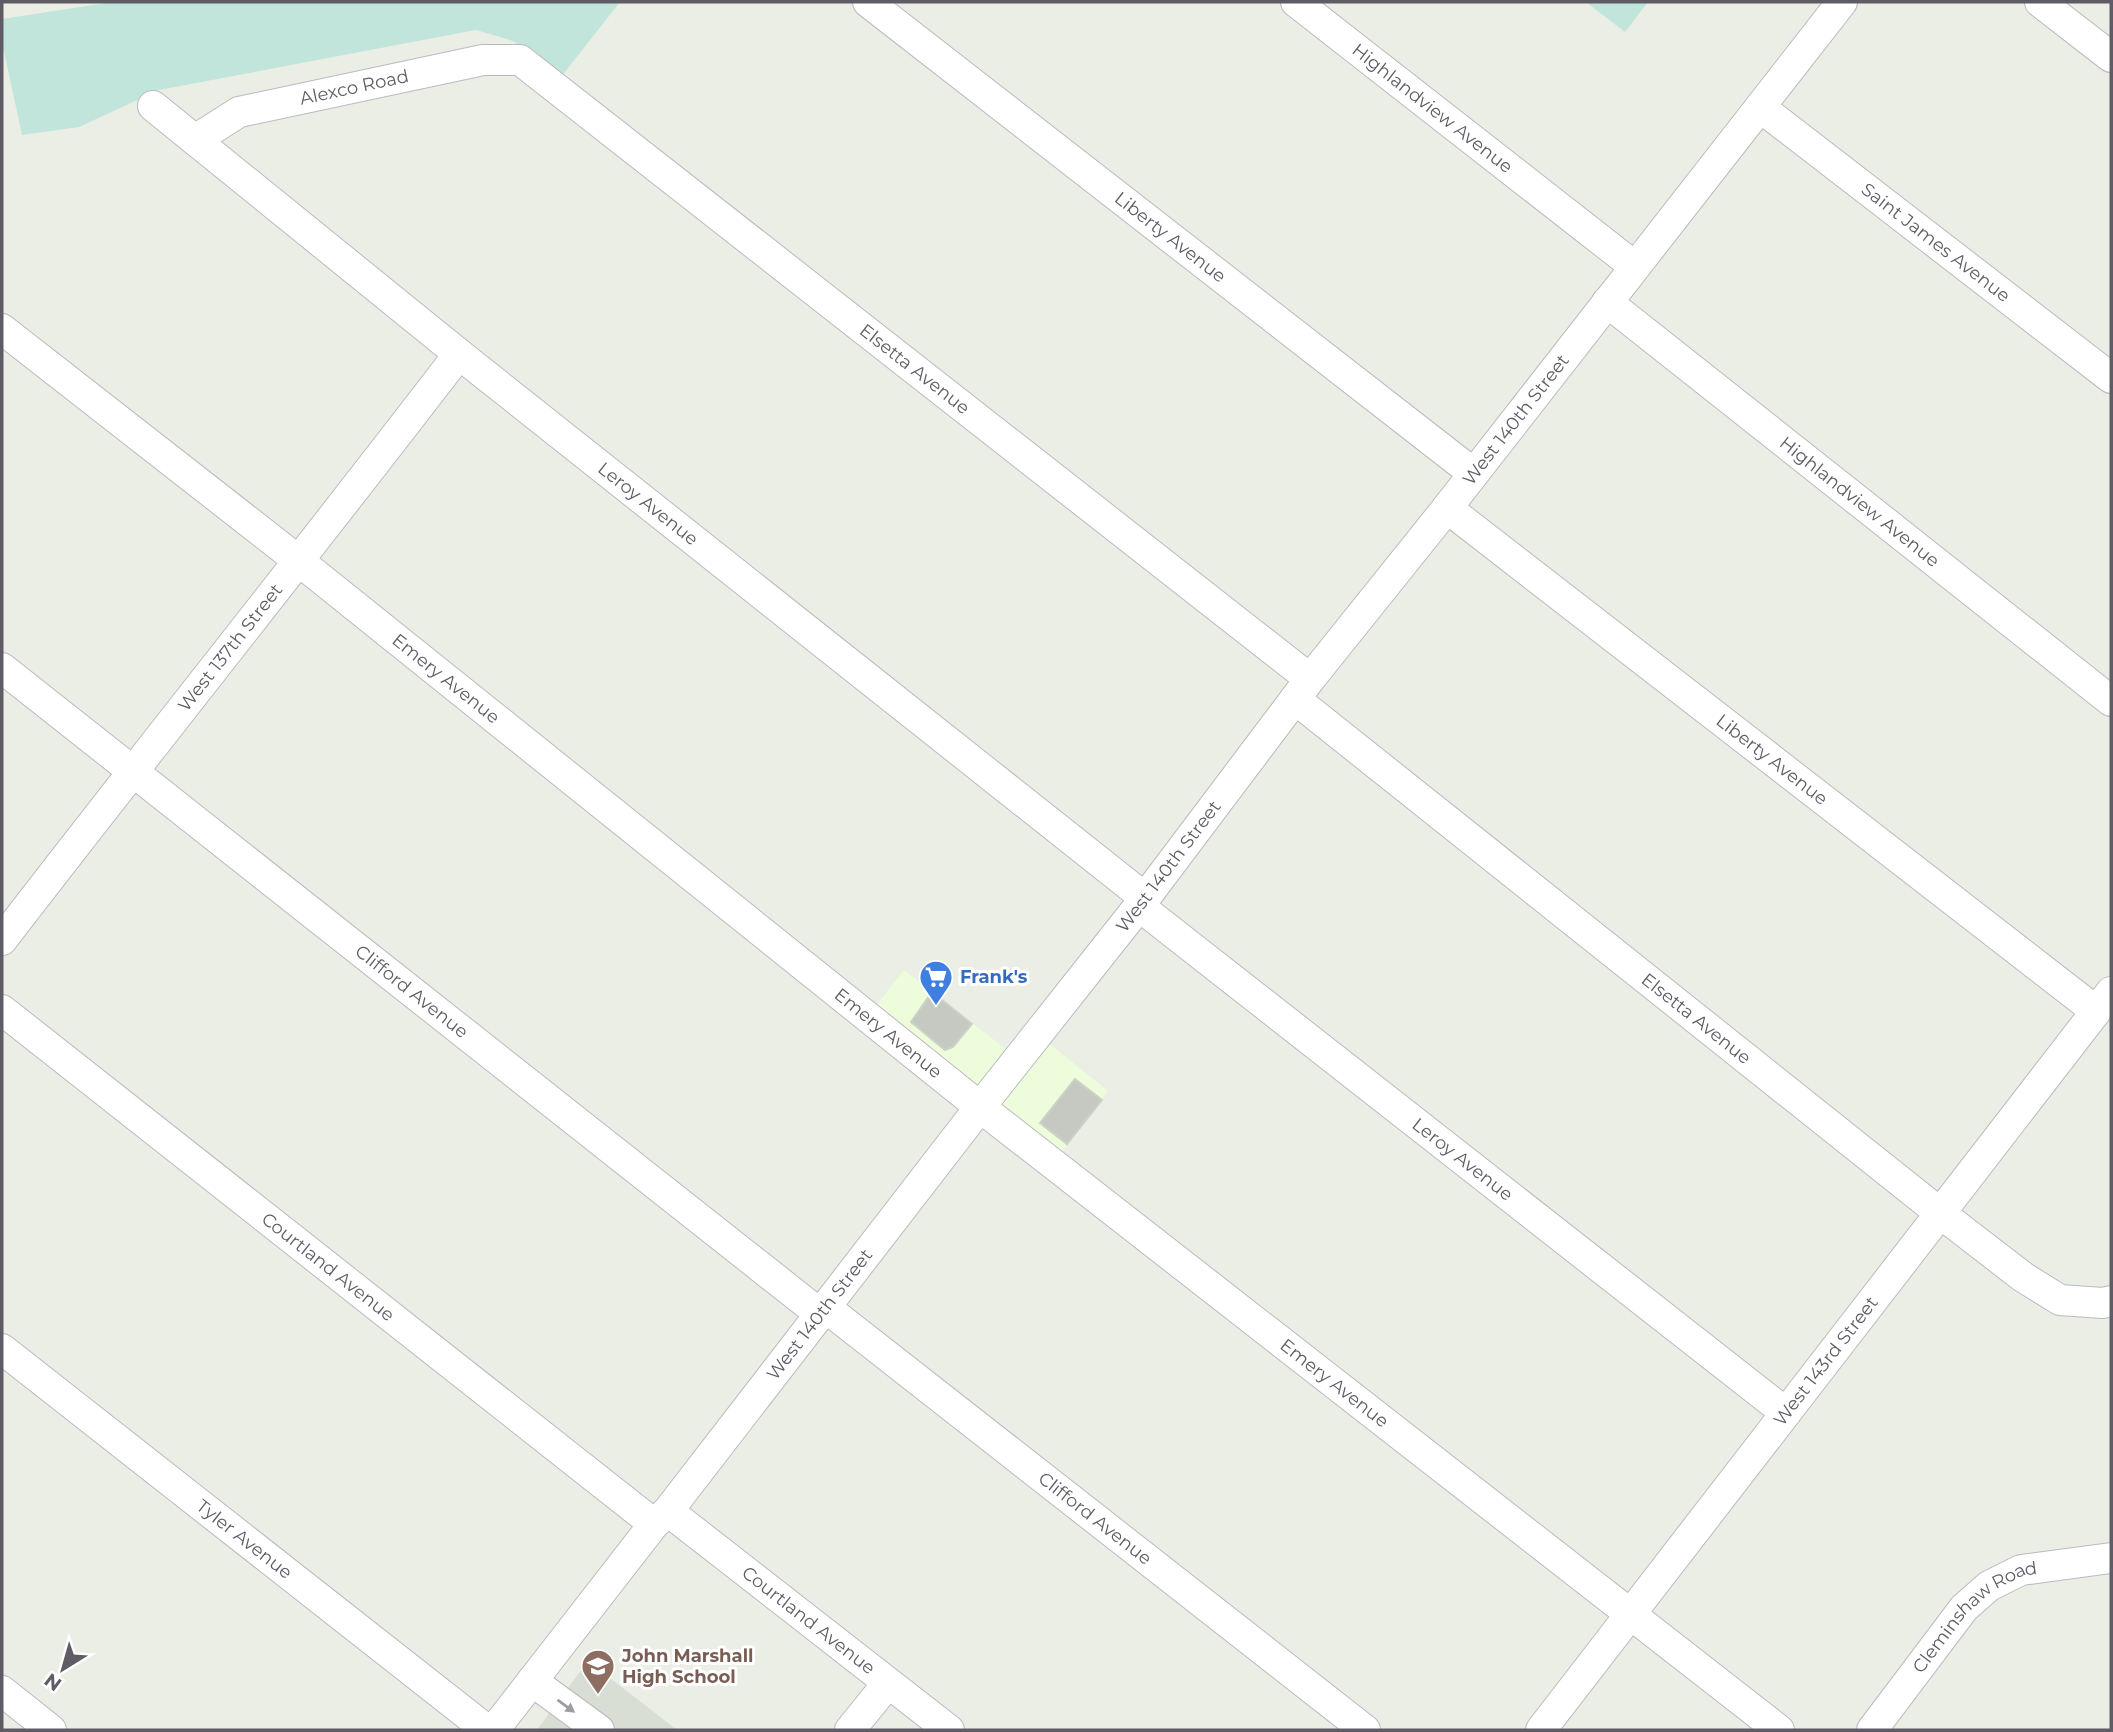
<svg xmlns="http://www.w3.org/2000/svg" width="2113" height="1732" font-family="Montserrat,sans-serif">
  <style>
    .commercial { fill: #edfddb }
    .education { fill: #d8ded3 }
    .green { fill: #c2e5db }
    .building { fill: #c6c9c1; stroke: #cdd3c3; stroke-width: 2 }
    .lines { fill: none; stroke-linecap: round; stroke-linejoin: round }
    .minor-casing { stroke: #bcb9c0; stroke-width: 32 }
    .minor { stroke: #fff; stroke-width: 30 }
    .oneway { fill: #9f9da3 }
    .labels { text-anchor: middle; stroke-width: 6; stroke-linejoin: round; paint-order: stroke }
    .street-label { font-size: 18px; fill: #5f5c65; stroke: #fff }
    .shop-label { font-size: 18px; font-weight: bold; fill: #366cbe; stroke: #fff; text-anchor: start }
    .education-label { font-size: 18px; font-weight: bold; fill: #785e54; stroke: #fff; text-anchor: start }
  </style>
  <rect width="100%" height="100%" fill="#eaeee5"/>
  <path class="commercial" d="M 904,970 L 1012,1054 L 1032,1030 L 1108,1091 L 1057,1158 L 871,1012 Z"/>
  <path class="education" d="M 588,1661 L 677,1730 L 537,1730 Z"/>
  <g class="green">
    <path d="M 113,2 L 620,2 L 561,77 L 513,41 L 476,30 L 159,90 L 79,127 L 22,135 L 2,42 L 2,19 Z"/>
    <path d="M 1586,2 L 1648,2 L 1625,32 Z"/>
  </g>
  <g class="building">
    <path d="M 932,992 L 972,1024 L 953,1047 L 945,1050 L 911,1022 Z"/>
    <path d="M 1075,1079 L 1102,1100 L 1067,1144 L 1040,1123 Z"/>
  </g>
  <g class="lines">
    <defs>
      <g id="minor">
        <path id="s1" d="M 868,2 L 1473,473"/>
        <path id="s2" d="M 1296,2 L 1634,266"/>
        <path d="M 2040,2 L 2111,57"/>
        <path id="s3" d="M 153,106 L 459,354 L 1145,898"/>
        <path id="s4" d="M 1760,107 L 2111,378"/>
        <path id="s5" d="M 195,140 L 239,112 L 483,60 L 520,60 L 1310,679"/>
        <path id="s6" d="M 1607,302 L 2111,701"/>
        <path id="s7" d="M 2,329 L 299,561 L 980,1107 L 1779,1730"/>
        <path id="s8" d="M 1447,508 L 2096,1011"/>
        <path id="s9" d="M 2,668 L 820,1314"/>
        <path id="s10" d="M 1295,699 L 1940,1213 L 2023,1277 L 2060,1300 L 2103,1303 L 2111,1301"/>
        <path id="s11" d="M 1139,906 L 1786,1413"/>
        <path id="s12" d="M 2,940 C 153,744 308,551 459,354"/>
        <path id="s13" d="M 2,1010 L 654,1524"/>
        <path id="s14" d="M 825,1307 L 1365,1730"/>
        <path id="s15" d="M 2,1349 L 487,1730"/>
        <path id="s16" d="M 668,1511 L 949,1730"/>
        <path d="M 532,1681 L 599,1730"/>
        <path d="M 2,1691 L 51,1730"/>
        <path id="s17" d="M 494,1730 L 654,1524 L 668,1511 L 980,1107 L 1139,906 L 1310,679 L 1447,508 L 1842,2"/>
        <path d="M 850,1730 L 888,1683"/>
        <path id="s18" d="M 1541,1730 L 2111,992"/>
        <path id="s19" d="M 1872,1730 L 1964,1608 L 1989,1586 L 2021,1570 L 2111,1558"/>
      </g>
    </defs>
    <use href="#minor" class="minor-casing"/>
    <use href="#minor" class="minor"/>
  </g>
  <defs><path id="oneway-solid" d="M-6-.8H1V-3.2L6.5 0L1 3.2V.8H-6Z" transform="scale(1.75)"/></defs>
  <use class="oneway" href="#oneway-solid" transform="translate(566 1706) rotate(36)"/>
  <defs>
    <symbol id="supermarket-pin" viewBox="-11 -11 22 30"><path d="M0 17L-7.5 6A9.5 9.5 0 1 1 7.5 6Z" fill="#3f7fe0" stroke="#fff"/><path d="M-6-5.5h2.5l.6 2H6L4.5 2H-2.5L-4.4-4H-6ZM-1.5 3.2a1.3 1.3 0 1 0 .1 0ZM3 3.2a1.3 1.3 0 1 0 .1 0Z" fill="#fff"/></symbol>
    <symbol id="school-pin" viewBox="-11 -11 22 30"><path d="M0 17L-7.5 6A9.5 9.5 0 1 1 7.5 6Z" fill="#8d6e63" stroke="#fff"/><path d="M0-5L7-2L0 1L-7-2ZM-4 1L0 2.5L4 1V4Q0 6-4 4Z" fill="#fff"/></symbol>
  </defs>
  <g fill-rule="evenodd">
    <use href="#supermarket-pin" x="917" y="958" width="38" height="52"/>
    <use href="#school-pin" x="579" y="1647" width="38" height="52"/>
  </g>
  <g class="labels">
    <g class="street-label">
      <text dy="6" stroke="none"><textPath href="#s5" startOffset="170">Alexco Road</textPath></text>
      <text dy="6" stroke="none"><textPath href="#s2" startOffset="173">Highlandview Avenue</textPath></text>
      <text dy="6" stroke="none"><textPath href="#s1" startOffset="383">Liberty Avenue</textPath></text>
      <text dy="6" stroke="none"><textPath href="#s4" startOffset="222">Saint James Avenue</textPath></text>
      <text dy="6" stroke="none"><textPath href="#s5" startOffset="840">Elsetta Avenue</textPath></text>
      <text dy="6" stroke="none"><textPath href="#s17" startOffset="1662">West 140th Street</textPath></text>
      <text dy="6" stroke="none"><textPath href="#s6" startOffset="322">Highlandview Avenue</textPath></text>
      <text dy="6" stroke="none"><textPath href="#s3" startOffset="635">Leroy Avenue</textPath></text>
      <text dy="6" stroke="none"><textPath href="#s12" startOffset="371">West 137th Street</textPath></text>
      <text dy="6" stroke="none"><textPath href="#s7" startOffset="565">Emery Avenue</textPath></text>
      <text dy="6" stroke="none"><textPath href="#s8" startOffset="411">Liberty Avenue</textPath></text>
      <text dy="6" stroke="none"><textPath href="#s17" startOffset="1096">West 140th Street</textPath></text>
      <text dy="6" stroke="none"><textPath href="#s9" startOffset="522">Clifford Avenue</textPath></text>
      <text dy="6" stroke="none"><textPath href="#s10" startOffset="513">Elsetta Avenue</textPath></text>
      <text dy="6" stroke="none"><textPath href="#s7" startOffset="1132">Emery Avenue</textPath></text>
      <text dy="6" stroke="none"><textPath href="#s11" startOffset="411">Leroy Avenue</textPath></text>
      <text dy="6" stroke="none"><textPath href="#s13" startOffset="415">Courtland Avenue</textPath></text>
      <text dy="6" stroke="none"><textPath href="#s17" startOffset="528">West 140th Street</textPath></text>
      <text dy="6" stroke="none"><textPath href="#s18" startOffset="466">West 143rd Street</textPath></text>
      <text dy="6" stroke="none"><textPath href="#s7" startOffset="1699">Emery Avenue</textPath></text>
      <text dy="6" stroke="none"><textPath href="#s14" startOffset="343">Clifford Avenue</textPath></text>
      <text dy="6" stroke="none"><textPath href="#s15" startOffset="308">Tyler Avenue</textPath></text>
      <text dy="6" stroke="none"><textPath href="#s16" startOffset="178">Courtland Avenue</textPath></text>
      <text dy="6" stroke="none"><textPath href="#s19" startOffset="156">Cleminshaw Road</textPath></text>
    </g>
    <g class="shop-label">
      <text x="960" y="983">Frank's</text>
    </g>
    <g class="education-label">
      <text x="622" y="1662">John Marshall<tspan x="622" dy="21">High School</tspan></text>
    </g>
  </g>
  <rect width="2113" height="1732" fill="none" stroke="#5f5c65" stroke-width="7"/>
  <g transform="translate(63 1669) rotate(217)" stroke="#ffffff" stroke-width="5" paint-order="stroke">
  <path d="M0-5L12 26L0 18L-12 26Z" fill="#5f5c65"/>
  <text y="-10" font-size="19" font-weight="bold" text-anchor="middle" fill="#5f5c65">N</text>
  </g>
</svg>
